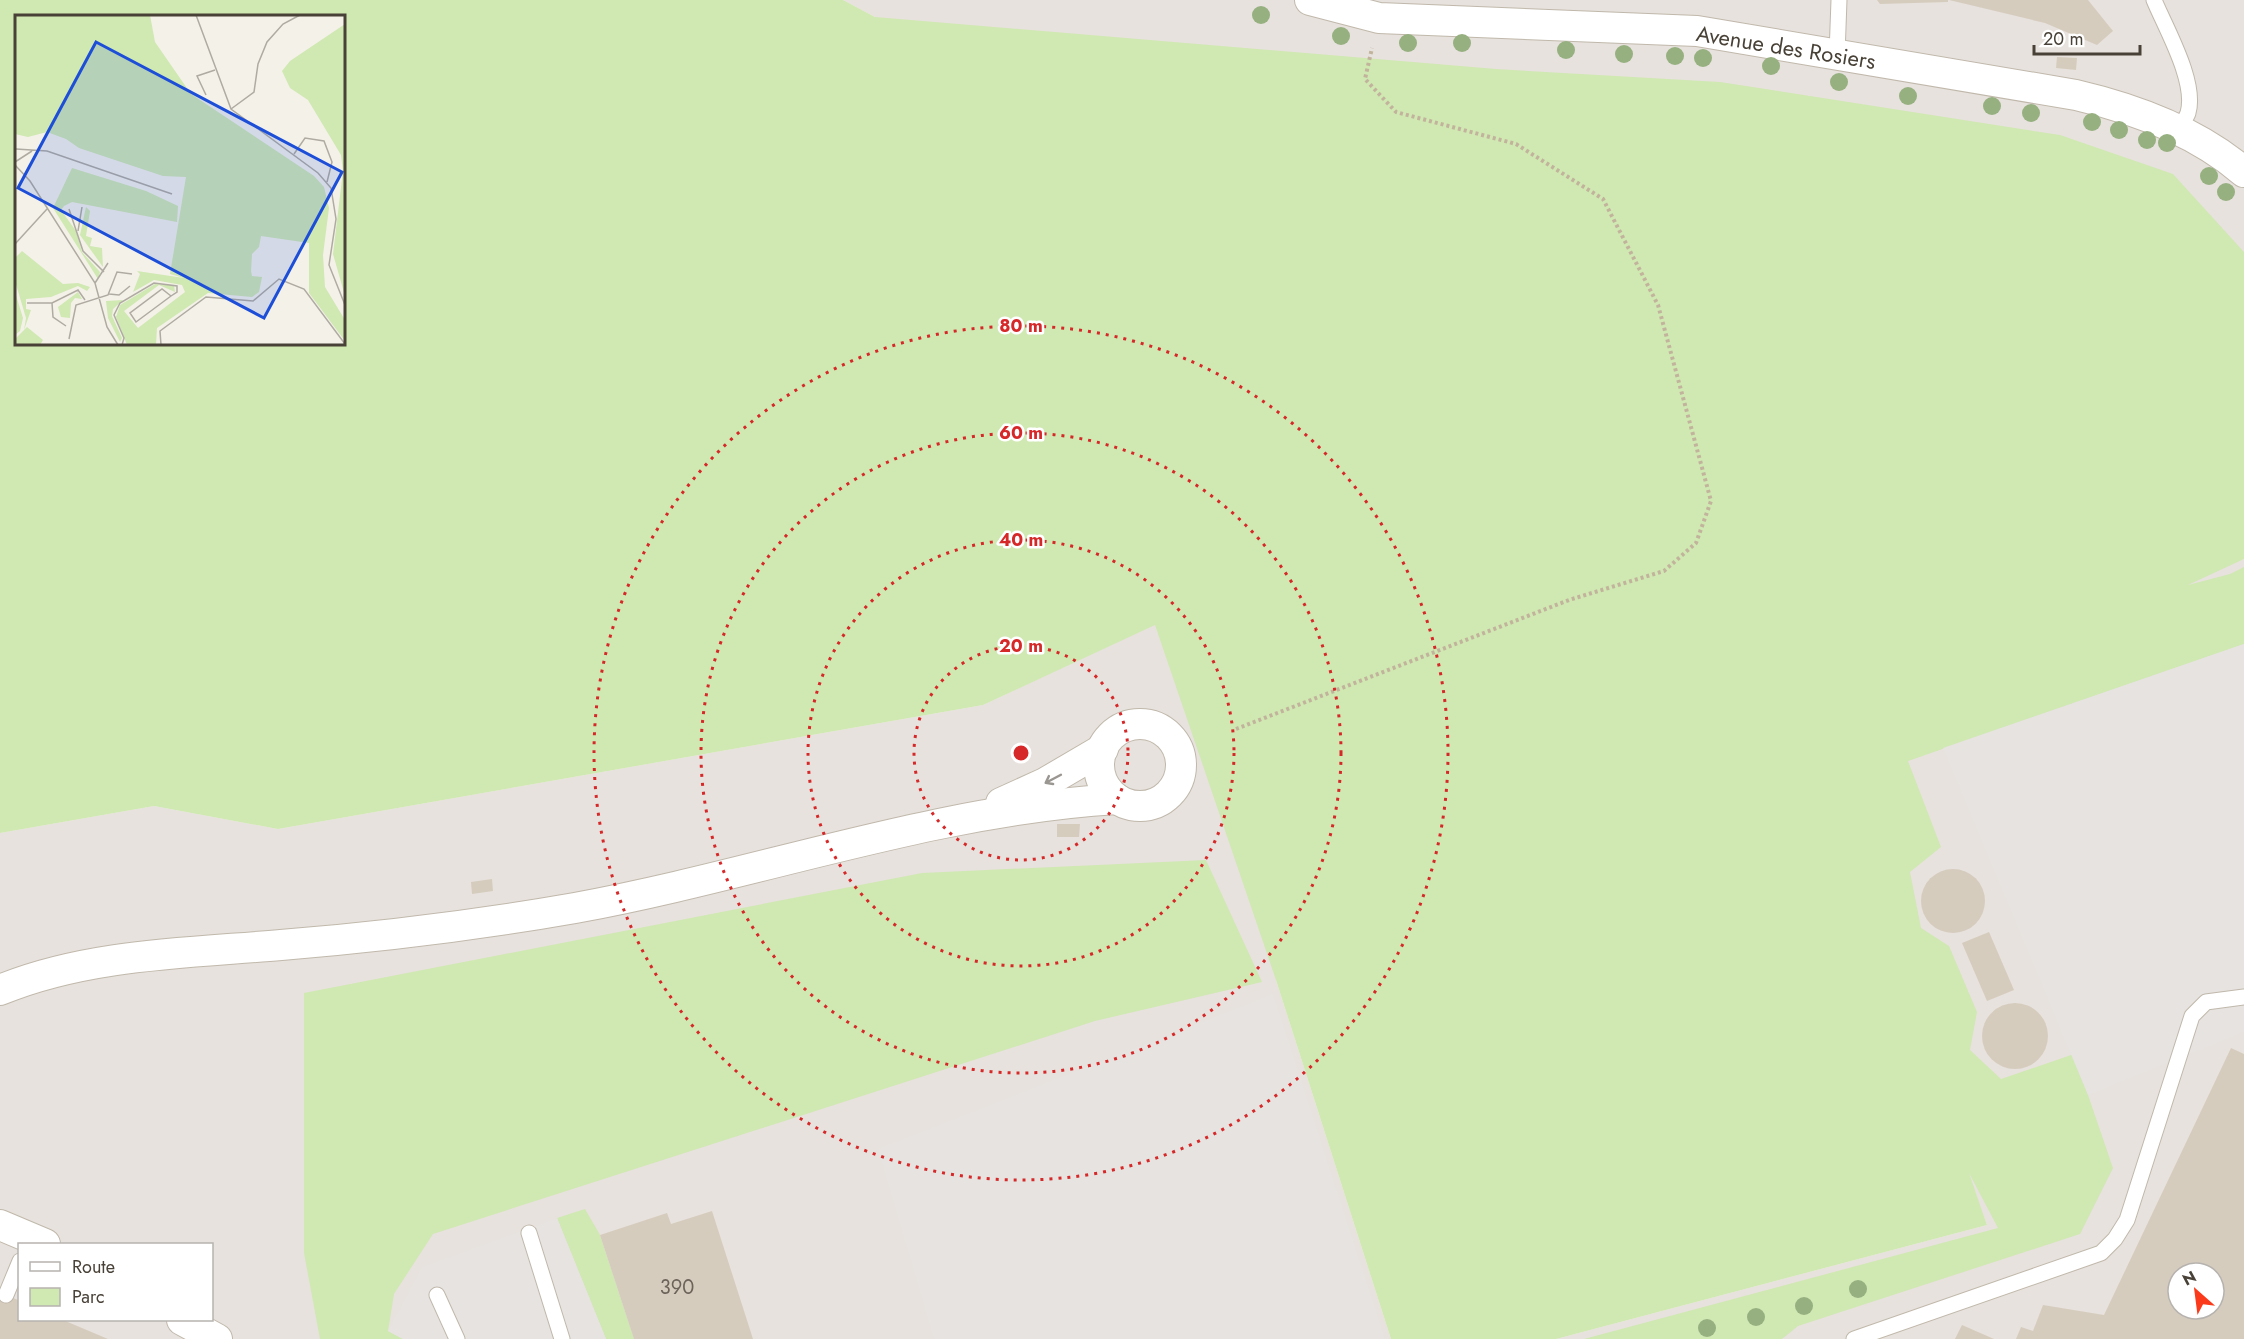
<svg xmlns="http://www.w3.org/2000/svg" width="2244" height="1339" font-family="Jost,sans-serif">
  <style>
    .industrial { fill: #e7e2dd; fill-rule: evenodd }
    .green { fill: #d0e8b2; fill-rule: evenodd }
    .parking { fill: #e6e3e0 }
    .building { fill: #d6ccbe; fill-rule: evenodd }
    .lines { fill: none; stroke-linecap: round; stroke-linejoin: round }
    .service-casing { stroke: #c0b8ab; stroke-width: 17 }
    .minor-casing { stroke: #c0b8ab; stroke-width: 32 }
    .path { stroke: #c2b49c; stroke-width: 4; stroke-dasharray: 3 3; stroke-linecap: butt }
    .service { stroke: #fff; stroke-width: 15 }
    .minor { stroke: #fff; stroke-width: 30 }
    .tree { fill: #96b080 }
    .oneway { stroke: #9a9691 }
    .ring { fill: none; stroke: #d62828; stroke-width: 3; stroke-dasharray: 3 6 }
    .labels { text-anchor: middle; stroke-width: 5; stroke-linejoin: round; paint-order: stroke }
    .number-label { font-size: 20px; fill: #6c6459 }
    .street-label { font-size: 22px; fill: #484137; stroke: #fff }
    .inset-road { fill: none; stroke: #afaba2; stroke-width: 1.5 }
    .view { fill: #1d4ed8; fill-opacity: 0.15; stroke: #1d4ed8; stroke-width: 3 }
    .inset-edge { fill: none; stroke: #484137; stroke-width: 3 }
    .centre { fill: #d62828; stroke: #fff; stroke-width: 3 }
    .ring-label { font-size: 18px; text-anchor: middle; font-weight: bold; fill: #d62828; stroke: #fff; stroke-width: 5; stroke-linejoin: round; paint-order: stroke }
  </style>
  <rect width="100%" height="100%" fill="#f4f1e9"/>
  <g class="industrial">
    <path d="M 843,0 L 2244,0 L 2244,361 L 1276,980 L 1391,1339 L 0,1339 L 0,833 L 154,806 L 278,829 L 983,705 L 1156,624 L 875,17 ZM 20,1244 L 212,1244 L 212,1320 L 20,1320 Z"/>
    <path d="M 2244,559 L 2244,1339 L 1556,1339 L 1987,1225 L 1805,724 ZM 2178,1273 L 2214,1273 L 2214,1309 L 2178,1309 Z"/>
  </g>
  <g class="green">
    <path d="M 0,0 L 843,0 L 875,17 L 1496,69 L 1720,82 L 2060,135 L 2173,174 L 2244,252 L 2244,559 L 2188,585 L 2230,574 L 2244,567 L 2244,644 L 1908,761 L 1941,847 L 1910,872 L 1921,928 L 1949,946 L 1977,1012 L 1970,1050 L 2001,1079 L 2074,1054 L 2113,1168 L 2080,1234 L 1798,1326 L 1782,1339 L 1584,1339 L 1998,1228 L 1969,1173 L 1987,1225 L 1556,1339 L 1391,1339 L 1276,980 L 1155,625 L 983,705 L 278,829 L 154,806 L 0,833 ZM 16,16 L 344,16 L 344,344 L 16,344 Z"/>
    <path d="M 1206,860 L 1262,982 L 1095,1021 L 433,1234 L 394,1294 L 388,1331 L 403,1339 L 320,1339 L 304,1253 L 304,993 L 922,873 Z"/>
    <path d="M 585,1209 L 600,1235 L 634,1339 L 606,1339 L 557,1218 Z"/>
  </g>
  <g class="parking">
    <path d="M 2244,644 L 2244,1032 L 2088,1095 L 1943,748 Z"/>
    <path d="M 1273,994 L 1385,1339 L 934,1339 L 878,1149 Z"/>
    <path d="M 557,1218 L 606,1339 L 403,1339 L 388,1331 L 422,1267 Z"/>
  </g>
  <g class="building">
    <path d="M 1877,0 L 1948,0 L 1948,2 L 1880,4 Z"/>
    <path d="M 1949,0 L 2088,0 L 2113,31 L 2097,45 L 2045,23 Z"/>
    <path d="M 2057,57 L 2077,58 L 2076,70 L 2056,68 Z"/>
    <path d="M 1057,824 L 1080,824 L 1079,837 L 1057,837 Z"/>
    <circle cx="1953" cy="901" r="32"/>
    <path d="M 492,879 L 493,891 L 472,894 L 471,882 Z"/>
    <path d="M 1989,932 L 2014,990 L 1987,1001 L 1962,943 Z"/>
    <circle cx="2015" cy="1036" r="33"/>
    <path d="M 2231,1048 L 2244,1054 L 2244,1339 L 2016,1339 L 2021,1327 L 2033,1331 L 2043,1305 L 2104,1315 ZM 2178,1273 L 2214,1273 L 2214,1309 L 2178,1309 Z"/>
    <path d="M 712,1211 L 753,1339 L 634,1339 L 600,1235 L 667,1213 L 671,1224 Z"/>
    <path d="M 0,1292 L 20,1301 L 20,1320 L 63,1320 L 108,1339 L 0,1339 Z"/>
    <path d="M 1962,1325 L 1994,1339 L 1955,1339 Z"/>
  </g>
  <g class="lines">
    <defs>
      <g id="service">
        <path d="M 2154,0 C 2166,29 2197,82 2188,113 C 2186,118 2182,124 2179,130"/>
        <path d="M 1837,55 L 1839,0"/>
        <path d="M 529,1233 L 562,1339"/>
        <path d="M 6,1295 L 20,1261"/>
        <path d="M 437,1295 L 457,1339"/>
        <path d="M 1854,1339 L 2101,1253 L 2115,1239 L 2127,1220 L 2192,1016 L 2206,1002 L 2244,997"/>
      </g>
      <g id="minor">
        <path d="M 1310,0 L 1379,18 L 1697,31 L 2076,95 C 2136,109 2196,131 2244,172"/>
        <circle cx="1140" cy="765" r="41"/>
        <path d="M 1001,803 L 1045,783 L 1103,749"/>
        <path d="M 0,990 C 87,954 188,953 281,945 C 379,937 478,925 575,908 C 756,875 933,810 1117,799"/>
        <path d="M 0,1225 L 45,1244"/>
        <path d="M 182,1320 L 217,1339"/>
      </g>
    </defs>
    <use href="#service" class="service-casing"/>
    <use href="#minor" class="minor-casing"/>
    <path class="path" d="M 1236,729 L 1569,600 L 1664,571 L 1696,543 L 1711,501 L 1658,305 L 1603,199 L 1516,144 L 1396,112 L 1365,79 L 1372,48"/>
    <use href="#service" class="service"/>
    <use href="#minor" class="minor"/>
  </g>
  <g class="tree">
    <circle cx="1261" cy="15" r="9"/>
    <circle cx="1341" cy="36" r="9"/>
    <circle cx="1408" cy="43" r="9"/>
    <circle cx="1462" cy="43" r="9"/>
    <circle cx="1566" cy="50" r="9"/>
    <circle cx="1624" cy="54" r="9"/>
    <circle cx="1675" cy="56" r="9"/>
    <circle cx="1703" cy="58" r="9"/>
    <circle cx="1771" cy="66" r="9"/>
    <circle cx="1839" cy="82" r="9"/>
    <circle cx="1908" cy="96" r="9"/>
    <circle cx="1992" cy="106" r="9"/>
    <circle cx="2031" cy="113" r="9"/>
    <circle cx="2092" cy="122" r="9"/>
    <circle cx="2119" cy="130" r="9"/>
    <circle cx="2147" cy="140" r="9"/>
    <circle cx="2167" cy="143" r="9"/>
    <circle cx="2209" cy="176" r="9"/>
    <circle cx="2226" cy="192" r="9"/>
    <circle cx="1858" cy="1289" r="9"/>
    <circle cx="1804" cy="1306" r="9"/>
    <circle cx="1756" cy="1317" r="9"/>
    <circle cx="1707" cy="1328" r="9"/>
  </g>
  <defs><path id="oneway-shaft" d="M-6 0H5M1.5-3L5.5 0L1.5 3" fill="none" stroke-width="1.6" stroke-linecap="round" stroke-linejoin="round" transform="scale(1.5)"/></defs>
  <use class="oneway" href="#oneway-shaft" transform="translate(1053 779) rotate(152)"/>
  <g class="ring">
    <circle cx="1021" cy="753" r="107"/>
    <circle cx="1021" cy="753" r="213"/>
    <circle cx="1021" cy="753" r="320"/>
    <circle cx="1021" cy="753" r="427"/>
  </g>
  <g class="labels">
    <g class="number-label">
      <text x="677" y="1294">390</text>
    </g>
    <g class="street-label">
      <text transform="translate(1786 47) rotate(9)" y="8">Avenue des Rosiers</text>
    </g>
  </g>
  <g transform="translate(15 15)">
    <rect width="330" height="330" fill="#f4f1e9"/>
    <path d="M 0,0 L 135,0 L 140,27 L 176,79 L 299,161 L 309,172 L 314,193 L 308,240 L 310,272 L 330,305 L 330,326 L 294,278 L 294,228 L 246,221 L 244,232 L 237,239 L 236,256 L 237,261 L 247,262 L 244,277 L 237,282 L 193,278 L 142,313 L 141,330 L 112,330 L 101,302 L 105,290 L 140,269 L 159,270 L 160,277 L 144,270 L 109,296 L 123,313 L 170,277 L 167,270 L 139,265 L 118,277 L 125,259 L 122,256 L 169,263 L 155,259 L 171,162 L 148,161 L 64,133 L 51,124 L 32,117 L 13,122 L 0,119 ZM 330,9 L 330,281 L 318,239 L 328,156 L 326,140 L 293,85 L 275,73 L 267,56 L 275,46 ZM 57,153 L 131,176 L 163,191 L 162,207 L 57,187 L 49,191 L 46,195 L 61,216 L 67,237 L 85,257 L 83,264 L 38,193 ZM 71,192 L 75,196 L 71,221 L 77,223 L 75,231 L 87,233 L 88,252 L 65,220 ZM 7,236 L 48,269 L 63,268 L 75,272 L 72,276 L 63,271 L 36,282 L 11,284 L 11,294 L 16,295 L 9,315 L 11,303 L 0,266 L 0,243 ZM 0,277 L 8,303 L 5,316 L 0,320 ZM 63,277 L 67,284 L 60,283 L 56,288 L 55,303 L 46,302 L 43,292 ZM 108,285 L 98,294 L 97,301 L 107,323 L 105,327 L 93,303 L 91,286 ZM 12,312 L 28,325 L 25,330 L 0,330 L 0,324 Z" fill="#d0e8b2"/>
    <path class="inset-road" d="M 181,0 L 216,94 L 303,158 L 316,173 L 321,204 L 314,250 L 330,290M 191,80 L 182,61 L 200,55M 216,94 L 239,77 L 243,49 L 252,27 L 268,9 L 285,0M 1,134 L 32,136 L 157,179M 279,139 L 290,123 L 309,126 L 317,147 L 312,167M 0,147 L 17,136M 0,150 L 15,166 L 80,268 L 92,312 L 103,330M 54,194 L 68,236 L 89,257M 63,216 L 67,192M 0,229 L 32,194M 80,268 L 93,248M 94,279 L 104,280 L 115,271M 12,288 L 37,288 L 63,275 L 70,285M 37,288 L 38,302 L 51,311M 54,324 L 61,290 L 93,280 L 102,257 L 117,259M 107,330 L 109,323 L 99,300 L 105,288 L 139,268 L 162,271 L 162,277 L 156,281 L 121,307 L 115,298 L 147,274 L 156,281M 146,330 L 145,316 L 191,282 L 238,286 L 264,264 L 289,274 L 330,329"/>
    <path class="view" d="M 81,27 L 327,157 L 249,303 L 3,173 Z"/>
    <rect width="330" height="330" class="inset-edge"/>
  </g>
  <circle cx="1021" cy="753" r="9" class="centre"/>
  <g class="ring-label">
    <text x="1021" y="332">80 m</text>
    <text x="1021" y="439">60 m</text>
    <text x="1021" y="546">40 m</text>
    <text x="1021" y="652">20 m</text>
  </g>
  <rect x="18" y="1243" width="195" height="78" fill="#ffffff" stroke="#b6b3af" stroke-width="1.5"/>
  <rect x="30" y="1262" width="30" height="9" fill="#ffffff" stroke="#b6b3af" stroke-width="1.5"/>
  <text x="72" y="1273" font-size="18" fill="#484137">Route</text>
  <rect x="30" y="1288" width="30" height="18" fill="#d0e8b2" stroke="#b6b3af" stroke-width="1.5"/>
  <text x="72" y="1303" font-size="18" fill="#484137">Parc</text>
  <g transform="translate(2196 1291) rotate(332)"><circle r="28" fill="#ffffff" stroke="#b6b3af" stroke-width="1.5"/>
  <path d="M0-4.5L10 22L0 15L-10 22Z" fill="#fa3a1a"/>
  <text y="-9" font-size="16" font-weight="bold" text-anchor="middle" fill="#484137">N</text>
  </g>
  <path d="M2034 45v9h106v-9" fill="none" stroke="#484137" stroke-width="3"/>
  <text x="2043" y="45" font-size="18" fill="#484137" stroke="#ffffff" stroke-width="4.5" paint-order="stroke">20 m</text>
</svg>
